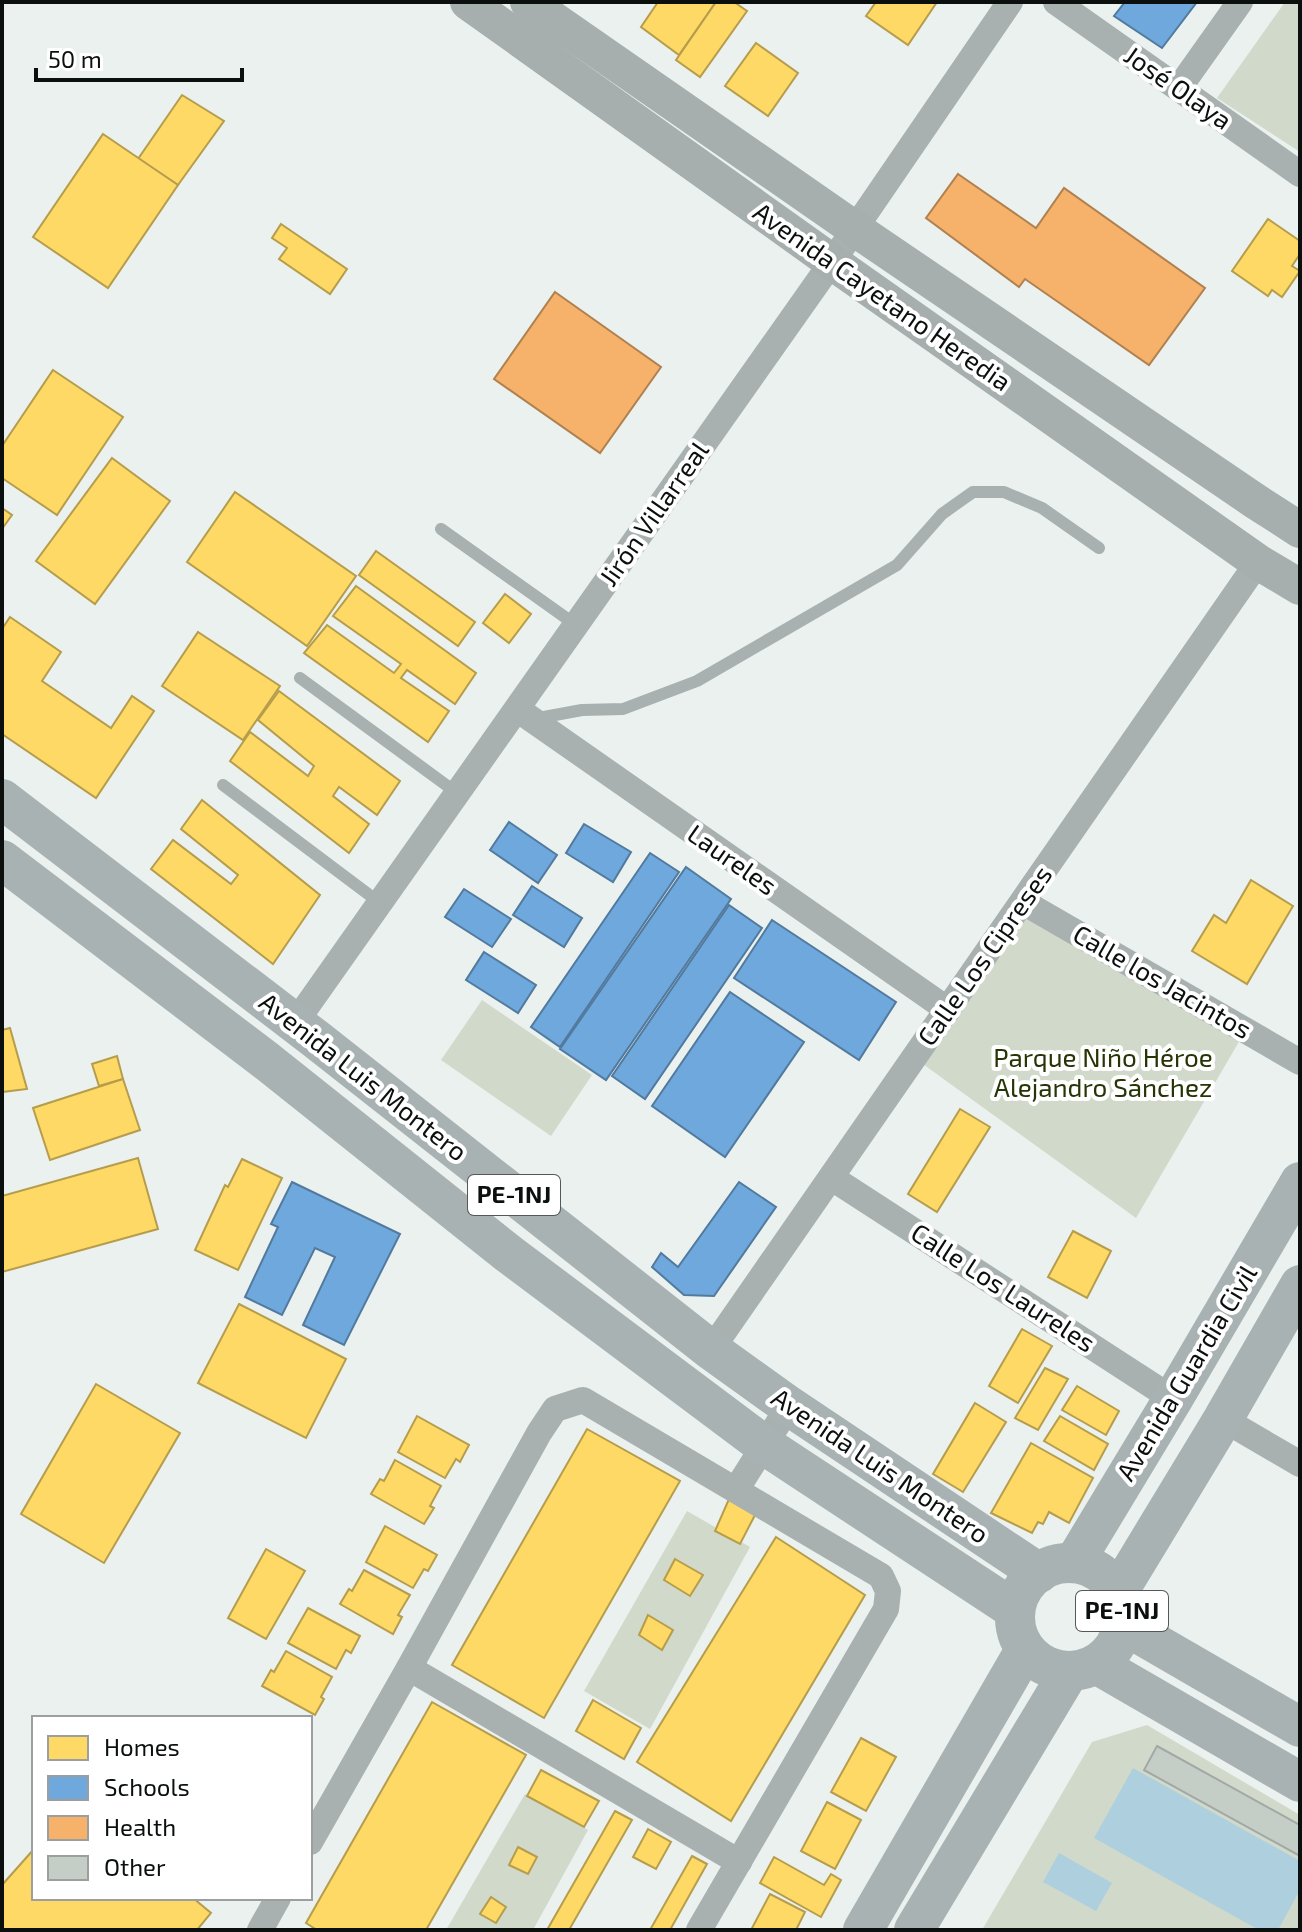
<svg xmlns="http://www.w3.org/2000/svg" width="1302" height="1932" font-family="'Exo 2',sans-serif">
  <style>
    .green { fill: #d1daca }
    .water { fill: #adcfde }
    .homes { fill: #ffd966; stroke: #b69d4c; stroke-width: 2 }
    .schools { fill: #6fa8dc; stroke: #517a9e; stroke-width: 2 }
    .health { fill: #f6b26b; stroke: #b0814f; stroke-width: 2 }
    .building { fill: #c4cec7; stroke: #a3a8a6; stroke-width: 2 }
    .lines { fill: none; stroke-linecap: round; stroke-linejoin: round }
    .service { stroke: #a8b0b0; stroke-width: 12 }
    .minor { stroke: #a8b0b0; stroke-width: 26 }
    .secondary { stroke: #a6afae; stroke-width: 36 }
    .primary { stroke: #a9b2b3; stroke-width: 40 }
    .labels { text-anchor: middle; stroke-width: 8; stroke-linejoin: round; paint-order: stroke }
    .shield { fill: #fff; stroke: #545857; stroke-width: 2 }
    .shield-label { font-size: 24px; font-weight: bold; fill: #0b100f }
    .street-label { font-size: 26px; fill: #0b100f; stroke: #fff }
    .park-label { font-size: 26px; fill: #263506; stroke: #fff }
  </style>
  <rect width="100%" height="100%" fill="#eaf1ef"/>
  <g class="green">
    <path d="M 1285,2 L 1300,2 L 1300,152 L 1217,98 Z"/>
    <path d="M 1023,915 L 1240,1040 L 1136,1218 L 920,1062 Z"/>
    <path d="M 482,1000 L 592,1075 L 551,1136 L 441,1060 Z"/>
    <path d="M 687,1511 L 750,1547 L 650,1729 L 584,1691 Z"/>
    <path d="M 1147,1725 L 1300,1815 L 1300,1930 L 982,1930 L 1092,1742 Z"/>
    <path d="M 525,1794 L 588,1830 L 533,1930 L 446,1930 Z"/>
  </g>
  <g class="water">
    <path d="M 1133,1768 L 1300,1861 L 1300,1890 L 1278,1930 L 1259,1930 L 1094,1838 Z"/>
    <path d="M 1059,1853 L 1112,1883 L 1096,1911 L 1043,1882 Z"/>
  </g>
  <g class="homes">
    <path d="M 658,2 L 716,2 L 679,55 L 641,27 Z"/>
    <path d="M 716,2 L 734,2 L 747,11 L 700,77 L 676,60 Z"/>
    <path d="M 876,2 L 937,2 L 908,45 L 866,16 Z"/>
    <path d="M 756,43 L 798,73 L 768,116 L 725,86 Z"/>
    <path d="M 182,95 L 224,121 L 178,185 L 138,159 Z"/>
    <path d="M 103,134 L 178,185 L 108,288 L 33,237 Z"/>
    <path d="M 1268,219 L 1300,241 L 1300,254 L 1292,266 L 1300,271 L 1282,297 L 1272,290 L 1268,296 L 1232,271 Z"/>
    <path d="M 281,224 L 347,269 L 330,294 L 279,259 L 287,248 L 272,238 Z"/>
    <path d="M 53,370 L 123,417 L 57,515 L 2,478 L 2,446 Z"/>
    <path d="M 112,458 L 170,501 L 95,604 L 36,561 Z"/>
    <path d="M 235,492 L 356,576 L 307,646 L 187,562 Z"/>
    <path d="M 2,508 L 12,515 L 2,529 Z"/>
    <path d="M 376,551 L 475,622 L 458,646 L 359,575 Z"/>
    <path d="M 356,586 L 476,673 L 455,704 L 407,670 L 401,678 L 449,711 L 428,742 L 304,653 L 327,625 L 394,673 L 401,664 L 333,616 Z"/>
    <path d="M 505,594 L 531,614 L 509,643 L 483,623 Z"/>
    <path d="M 10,617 L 61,652 L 42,681 L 111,728 L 132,696 L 154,711 L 96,798 L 2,734 L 2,629 Z"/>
    <path d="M 198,632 L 280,686 L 243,740 L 162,686 Z"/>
    <path d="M 279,691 L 400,781 L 377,815 L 339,787 L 333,796 L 369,824 L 349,853 L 230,761 L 250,732 L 308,776 L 314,766 L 258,720 Z"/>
    <path d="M 202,800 L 320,895 L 273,964 L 151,869 L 173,840 L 231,884 L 238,875 L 181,829 Z"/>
    <path d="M 1251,880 L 1293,906 L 1247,984 L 1192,951 L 1214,915 L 1226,923 Z"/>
    <path d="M 10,1028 L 27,1089 L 2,1092 L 2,1030 Z"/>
    <path d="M 117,1056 L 123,1079 L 99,1086 L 92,1064 Z"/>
    <path d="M 123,1079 L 140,1130 L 50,1160 L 33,1108 Z"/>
    <path d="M 960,1109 L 990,1127 L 937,1212 L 908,1194 Z"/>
    <path d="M 138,1158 L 158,1229 L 2,1272 L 2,1196 Z"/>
    <path d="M 242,1159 L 282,1178 L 238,1270 L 195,1250 L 225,1185 L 228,1187 Z"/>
    <path d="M 1073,1231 L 1111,1251 L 1087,1298 L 1048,1277 Z"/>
    <path d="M 239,1304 L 346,1359 L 306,1438 L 198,1383 Z"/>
    <path d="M 1022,1329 L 1052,1346 L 1018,1403 L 989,1386 Z"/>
    <path d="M 1045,1368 L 1068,1379 L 1038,1430 L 1015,1418 Z"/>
    <path d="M 96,1384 L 180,1433 L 104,1563 L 21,1514 Z"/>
    <path d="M 1077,1386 L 1119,1411 L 1106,1435 L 1062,1410 Z"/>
    <path d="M 975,1403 L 1006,1422 L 963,1492 L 933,1474 Z"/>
    <path d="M 417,1416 L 469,1445 L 460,1462 L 456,1459 L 445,1478 L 398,1452 Z"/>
    <path d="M 1060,1416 L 1108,1444 L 1094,1470 L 1044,1441 Z"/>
    <path d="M 587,1429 L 680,1481 L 544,1718 L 452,1665 Z"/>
    <path d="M 1031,1443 L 1093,1478 L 1069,1523 L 1049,1512 L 1043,1524 L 1038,1522 L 1032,1533 L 991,1513 Z"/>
    <path d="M 395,1460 L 441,1486 L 430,1506 L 434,1508 L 424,1524 L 371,1494 L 380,1479 L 384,1481 Z"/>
    <path d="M 729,1499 L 755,1515 L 740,1544 L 715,1531 Z"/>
    <path d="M 385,1526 L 437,1555 L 428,1571 L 424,1569 L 413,1588 L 366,1562 Z"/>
    <path d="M 776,1537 L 865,1595 L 731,1821 L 637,1762 Z"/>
    <path d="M 266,1549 L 305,1571 L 266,1639 L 228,1618 Z"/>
    <path d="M 675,1559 L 703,1575 L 690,1596 L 664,1580 Z"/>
    <path d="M 364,1570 L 410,1595 L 398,1615 L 402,1617 L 393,1634 L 340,1604 L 349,1589 L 352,1591 Z"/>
    <path d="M 308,1608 L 360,1636 L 351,1653 L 346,1650 L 336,1669 L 288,1643 Z"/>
    <path d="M 648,1615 L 673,1630 L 662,1650 L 639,1635 Z"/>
    <path d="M 286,1651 L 332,1677 L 321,1697 L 324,1699 L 315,1715 L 262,1686 L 271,1670 L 274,1672 Z"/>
    <path d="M 593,1700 L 641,1728 L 624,1759 L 576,1731 Z"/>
    <path d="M 432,1702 L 526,1755 L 426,1930 L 317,1930 L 306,1923 Z"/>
    <path d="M 861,1738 L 896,1757 L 866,1811 L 831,1792 Z"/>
    <path d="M 541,1770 L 599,1801 L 584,1827 L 527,1796 Z"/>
    <path d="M 827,1802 L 861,1820 L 835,1869 L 801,1851 Z"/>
    <path d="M 615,1811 L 632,1820 L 569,1930 L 547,1930 Z"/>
    <path d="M 648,1829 L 671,1842 L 656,1869 L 633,1857 Z"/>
    <path d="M 518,1847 L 537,1857 L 528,1874 L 509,1865 Z"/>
    <path d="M 34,1849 L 34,1898 L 193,1898 L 211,1913 L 197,1930 L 5,1930 L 2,1928 L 2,1885 Z"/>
    <path d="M 692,1856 L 707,1864 L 670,1930 L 650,1930 Z"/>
    <path d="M 774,1857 L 824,1885 L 831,1874 L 841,1880 L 821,1917 L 760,1883 Z"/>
    <path d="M 770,1894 L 805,1912 L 796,1930 L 751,1930 Z"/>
    <path d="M 491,1897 L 506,1907 L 496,1923 L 480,1914 Z"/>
  </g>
  <g class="schools">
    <path d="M 1125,2 L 1197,2 L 1162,48 L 1114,16 Z"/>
    <path d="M 509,822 L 557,855 L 538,883 L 490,850 Z"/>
    <path d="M 584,824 L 631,852 L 613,882 L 566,853 Z"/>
    <path d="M 650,853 L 679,872 L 560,1047 L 531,1027 Z"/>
    <path d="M 686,867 L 731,899 L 606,1080 L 560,1049 Z"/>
    <path d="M 532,886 L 582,918 L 564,947 L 513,915 Z"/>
    <path d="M 464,889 L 511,919 L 492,947 L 445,917 Z"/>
    <path d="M 729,905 L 762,928 L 645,1099 L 612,1076 Z"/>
    <path d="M 772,920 L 896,1002 L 859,1060 L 734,978 Z"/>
    <path d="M 484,952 L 536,985 L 518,1013 L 466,980 Z"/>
    <path d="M 730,992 L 804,1042 L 725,1157 L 652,1106 Z"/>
    <path d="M 292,1182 L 400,1234 L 344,1345 L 303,1325 L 335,1257 L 315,1248 L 282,1315 L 245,1297 L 278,1227 L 271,1224 Z"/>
    <path d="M 739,1182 L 776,1207 L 714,1296 L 684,1295 L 652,1267 L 661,1253 L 678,1267 Z"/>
  </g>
  <g class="health">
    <path d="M 958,174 L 1036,228 L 1064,188 L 1205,288 L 1149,365 L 1025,279 L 1019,287 L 926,218 Z"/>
    <path d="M 555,292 L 661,367 L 600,453 L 494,379 Z"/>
  </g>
  <path class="building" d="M 1157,1746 L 1300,1825 L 1300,1856 L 1144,1770 Z"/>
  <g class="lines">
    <g class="service">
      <path d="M 441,529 L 576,625"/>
      <path d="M 300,678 L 457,793"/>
      <path d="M 533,719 L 582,710 L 623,709 L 697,681 L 897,565 L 942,514 L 973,492 L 1004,492 L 1042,508 L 1099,548"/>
      <path d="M 223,785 L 380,903"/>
    </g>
    <g class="minor">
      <path d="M 1056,2 L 1300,174"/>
      <path d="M 1179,88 L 1240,2"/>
      <path d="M 517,709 L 948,1010"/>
      <path d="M 1023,902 L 1300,1062"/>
      <path d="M 295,1023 L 832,262 L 1010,2"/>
      <path d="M 832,1178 L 1173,1399"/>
      <path d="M 711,1350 L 1258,562"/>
      <path d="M 1223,1419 L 1300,1464"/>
      <path d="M 736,1490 L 789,1406"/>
      <path d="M 409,1668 L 739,1862"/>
      <path d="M 310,1842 L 409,1668 L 539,1433 L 555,1409 L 583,1400 L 881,1576 L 888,1591 L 886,1609 L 699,1930"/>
      <path d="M 260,1930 L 278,1898"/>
    </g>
    <g class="secondary">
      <path d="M 468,2 L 832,262 L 1258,562 L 1300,587"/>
      <path d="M 528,2 L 855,229 L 1255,501 L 1300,530"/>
    </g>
    <g class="primary">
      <path d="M 2,799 L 317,1040 L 711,1350 L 789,1406 L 1039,1573"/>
      <path d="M 2,860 L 264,1059 L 509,1254 L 764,1445 L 1015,1610"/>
      <path d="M 1074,1563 L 1173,1399 L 1300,1182"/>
      <circle cx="1069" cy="1617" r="54"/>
      <path d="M 1117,1594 L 1223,1419 L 1300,1285"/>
      <path d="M 1122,1624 L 1300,1727"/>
      <path d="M 1096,1664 L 1300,1782"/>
      <path d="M 863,1930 L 1025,1650"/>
      <path d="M 914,1930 L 1069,1672"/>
    </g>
  </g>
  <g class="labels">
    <g class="shield">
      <rect x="468" y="1175" width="92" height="40" rx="6"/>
      <rect x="1076" y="1591" width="92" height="40" rx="6"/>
    </g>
    <g class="shield-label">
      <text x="514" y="1203">PE-1NJ</text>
      <text x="1122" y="1619">PE-1NJ</text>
    </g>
    <g class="street-label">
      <text transform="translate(1178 88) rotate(35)" y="9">José Olaya</text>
      <text transform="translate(882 297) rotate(35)" y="9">Avenida Cayetano Heredia</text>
      <text transform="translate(654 514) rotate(-55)" y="9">Jirón Villarreal</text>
      <text transform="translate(732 860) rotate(35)" y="9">Laureles</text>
      <text transform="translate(985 956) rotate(-55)" y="9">Calle Los Cipreses</text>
      <text transform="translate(1162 982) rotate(30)" y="9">Calle los Jacintos</text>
      <text transform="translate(363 1077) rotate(38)" y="9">Avenida Luis Montero</text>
      <text transform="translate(1003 1288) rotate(33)" y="9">Calle Los Laureles</text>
      <text transform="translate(1187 1373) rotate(-59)" y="9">Avenida Guardia Civil</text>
      <text transform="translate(880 1466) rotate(34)" y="9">Avenida Luis Montero</text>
    </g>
    <g class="park-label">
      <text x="1103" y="1067">Parque Niño Héroe<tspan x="1103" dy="30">Alejandro Sánchez</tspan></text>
    </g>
  </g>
  <rect width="1302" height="1932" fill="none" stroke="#0b100f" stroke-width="8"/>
  <rect x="32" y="1716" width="280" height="184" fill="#ffffff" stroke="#9d9f9f" stroke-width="2"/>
  <rect x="48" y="1736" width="40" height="24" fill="#ffd966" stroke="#9d9f9f" stroke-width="2"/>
  <text x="104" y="1756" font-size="24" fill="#0b100f">Homes</text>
  <rect x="48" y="1776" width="40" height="24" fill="#6fa8dc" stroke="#9d9f9f" stroke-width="2"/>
  <text x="104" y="1796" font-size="24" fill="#0b100f">Schools</text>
  <rect x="48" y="1816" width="40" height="24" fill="#f6b26b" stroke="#9d9f9f" stroke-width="2"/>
  <text x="104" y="1836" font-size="24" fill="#0b100f">Health</text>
  <rect x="48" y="1856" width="40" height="24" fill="#c4cec7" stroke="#9d9f9f" stroke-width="2"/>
  <text x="104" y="1876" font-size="24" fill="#0b100f">Other</text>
  <path d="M36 68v12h206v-12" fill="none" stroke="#0b100f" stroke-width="4"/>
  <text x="48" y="68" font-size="24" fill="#0b100f" stroke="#ffffff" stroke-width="6" paint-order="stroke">50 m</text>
</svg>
